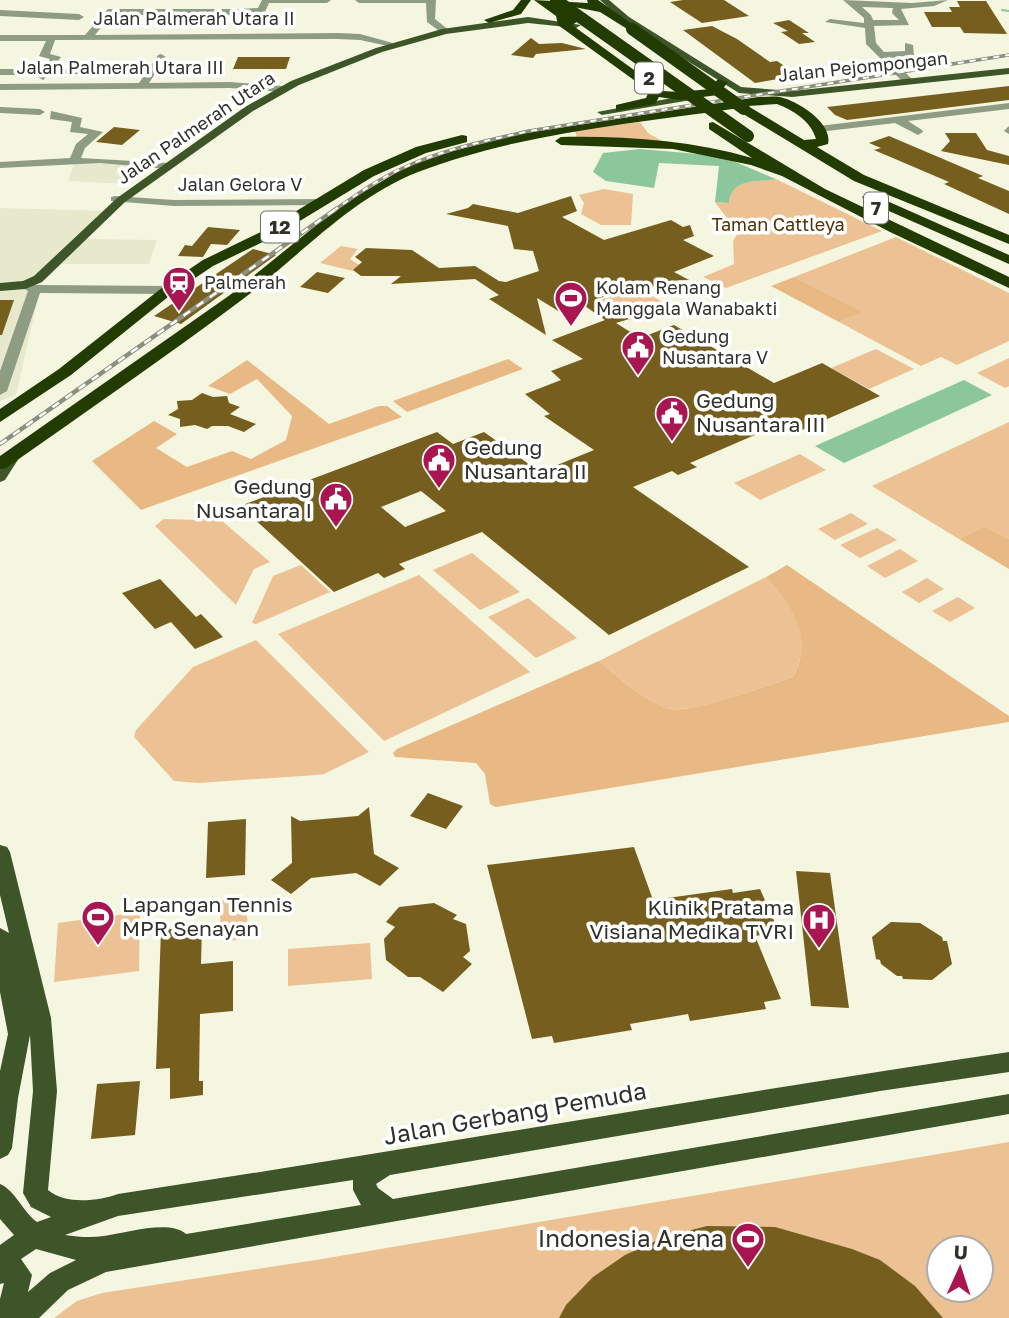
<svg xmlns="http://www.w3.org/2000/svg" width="1009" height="1318" font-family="'Golos Text',sans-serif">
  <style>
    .built { fill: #e7e9cc }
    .green { fill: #ecc294; fill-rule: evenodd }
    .forest { fill: #e8b985 }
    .water { fill: #8cc79c }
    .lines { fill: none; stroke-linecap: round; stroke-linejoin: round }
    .stream { stroke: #8cc79c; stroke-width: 2 }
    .building { fill: #765f1e; fill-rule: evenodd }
    .minor { fill: #8e9c83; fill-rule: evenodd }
    .major { fill: #3d5528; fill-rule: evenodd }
    .highway { fill: #223b01; fill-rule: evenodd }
    .rail-far1-casing { stroke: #8c8e7f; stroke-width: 3.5 }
    .rail-casing { stroke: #8c8e7f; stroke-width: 4.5 }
    .rail-far1 { stroke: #fff; stroke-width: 2; stroke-dasharray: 6; stroke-linecap: butt }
    .rail { stroke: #fff; stroke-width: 2.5; stroke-dasharray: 8; stroke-linecap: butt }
    .highway-bridge { stroke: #223b01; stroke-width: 12 }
    .labels { text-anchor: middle; stroke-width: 7; stroke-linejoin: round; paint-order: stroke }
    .far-street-label { font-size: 18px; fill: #303129; stroke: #fff }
    .far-park-label { font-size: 18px; fill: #513207; stroke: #fff }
    .far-poi-label { font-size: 18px; fill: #303129; stroke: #fff; text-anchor: start }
    .shield { fill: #fff; stroke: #6e6f69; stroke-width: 2 }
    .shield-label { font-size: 19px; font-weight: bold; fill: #303129 }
    .poi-label { font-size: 21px; fill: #303129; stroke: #fff; text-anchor: start }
    .near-street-label { font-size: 24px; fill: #303129; stroke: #fff }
    .near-poi-label { font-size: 24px; fill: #303129; stroke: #fff; text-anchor: end }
  </style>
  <rect width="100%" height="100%" fill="#f4f6e0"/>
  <g class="built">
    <path d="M 75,161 L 144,165 L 129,184 L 68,181 Z"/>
    <path d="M 0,208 L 109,211 L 84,239 L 157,240 L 149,264 L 61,264 L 42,280 L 16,395 L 0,401 Z"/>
  </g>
  <g class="green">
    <path d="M 640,122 L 648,133 L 662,141 L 577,139 L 575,130 Z"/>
    <path d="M 776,179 L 882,231 L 726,288 L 703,277 L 734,264 L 733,241 L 738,233 L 715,202 L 729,203 C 732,177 756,183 776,179 Z"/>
    <path d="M 604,189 L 633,194 L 631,225 L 601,225 L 581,214 L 584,203 L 579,195 Z"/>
    <path d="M 896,237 L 1009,293 L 1009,341 L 957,365 L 941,357 L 921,366 L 839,322 L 861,312 L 794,277 Z"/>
    <path d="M 341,246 L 358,249 L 350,259 L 359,265 L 353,271 L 320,263 Z"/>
    <path d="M 636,287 L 670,306 L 633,321 L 598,301 Z"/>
    <path d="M 876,349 L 914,369 L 869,389 L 831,368 Z"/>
    <path d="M 1009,358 L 1009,386 L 1005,388 L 977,373 Z"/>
    <path d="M 1009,422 L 1009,539 L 985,526 L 959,539 L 872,486 Z"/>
    <path d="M 800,454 L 826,470 L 760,500 L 734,483 Z"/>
    <path d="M 235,506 L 241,512 L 221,520 L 270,562 L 254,569 L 236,605 L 155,526 L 164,519 L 200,520 Z"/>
    <path d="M 851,513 L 868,524 L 835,540 L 818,529 Z"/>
    <path d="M 877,528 L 897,540 L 860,558 L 840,545 Z"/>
    <path d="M 900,549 L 918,561 L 885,578 L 867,566 Z"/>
    <path d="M 472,553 L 520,592 L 480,610 L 433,570 Z"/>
    <path d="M 301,565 L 330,592 L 256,624 L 252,623 L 273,576 Z"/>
    <path d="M 419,575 L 530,672 L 384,741 L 278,634 Z"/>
    <path d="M 766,577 C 794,609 814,634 793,677 C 769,685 694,713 671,709 C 650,705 615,675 599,661 Z"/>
    <path d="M 927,578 L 944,589 L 919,603 L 902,592 Z"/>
    <path d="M 958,597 L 975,608 L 950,622 L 932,611 Z"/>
    <path d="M 528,598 L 577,638 L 536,658 L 488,617 Z"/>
    <path d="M 256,640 L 369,752 L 324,774 L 316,775 L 198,783 L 174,781 L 134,737 L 136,730 L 193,667 Z"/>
    <path d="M 245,897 L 249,938 L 222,942 L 219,901 Z"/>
    <path d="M 140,912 L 139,971 L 54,982 L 58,923 Z"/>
    <path d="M 370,943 L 372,979 L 288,986 L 288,949 Z"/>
    <path d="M 1009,1142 L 1009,1318 L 54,1318 L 77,1301 L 102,1293 L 322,1259 ZM 939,1248 L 981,1248 L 981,1290 L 939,1290 Z"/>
  </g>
  <g class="forest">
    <path d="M 794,277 L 862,312 L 839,322 L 771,286 Z"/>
    <path d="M 508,359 L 523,369 L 407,412 L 393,401 Z"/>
    <path d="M 247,360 L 329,424 L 379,406 L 387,406 L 402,417 L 141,510 L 92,461 L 154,421 L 177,434 L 156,448 L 187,467 L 232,451 L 251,459 L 286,440 L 292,416 L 257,379 L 230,394 L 208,386 Z"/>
    <path d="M 985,526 L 1009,539 L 1009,569 L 959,539 Z"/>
    <path d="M 787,565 L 1009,716 L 1009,722 L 496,807 L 490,804 L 485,774 L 476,763 L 395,757 L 393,753 L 397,749 L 599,661 C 615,675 650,705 671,709 C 693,713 769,685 793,677 C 814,636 793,608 766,577 Z"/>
  </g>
  <g class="water">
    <path d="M 640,149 L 721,156 L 776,179 C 757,183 732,177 729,203 L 715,202 L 719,166 L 659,163 L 654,188 L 606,181 L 593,172 L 603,153 Z"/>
    <path d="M 964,380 L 992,395 L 844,463 L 815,446 Z"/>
  </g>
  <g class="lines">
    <path class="stream" d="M 1002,10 L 1009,11"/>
  </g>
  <g class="building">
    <path d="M 683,0 L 724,0 L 749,16 L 702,23 L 670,2 Z"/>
    <path d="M 957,1 L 986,1 L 1007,34 L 964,33 L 960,27 L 932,27 L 924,12 L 952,12 L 949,7 L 960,7 Z"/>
    <path d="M 789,20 L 809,33 L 802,33 L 815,42 L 799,44 L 781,32 L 788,31 L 773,23 Z"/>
    <path d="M 712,26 L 737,39 L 770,62 L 777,61 L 795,73 L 778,79 L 755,83 L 683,30 Z"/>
    <path d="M 531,38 L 539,44 L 562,43 L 586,49 L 536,54 L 533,58 L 511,55 Z"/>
    <path d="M 238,57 L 290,57 L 286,69 L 233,69 Z"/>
    <path d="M 1009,86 L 1009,100 L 847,120 L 835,115 L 827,107 Z"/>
    <path d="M 114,127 L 140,130 L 122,145 L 96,142 Z"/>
    <path d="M 945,133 L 976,133 L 987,150 L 1009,156 L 1009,165 L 941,151 L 950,141 Z"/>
    <path d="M 889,136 L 983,176 L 978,178 L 1009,191 L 1009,214 L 944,184 L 949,182 L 874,150 L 881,148 L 869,143 Z"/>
    <path d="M 571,196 L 577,211 L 562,217 L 604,240 L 671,220 L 683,227 L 690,225 L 694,236 L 683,240 L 714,256 L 674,272 L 689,280 L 668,281 L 652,287 L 639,283 L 595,300 L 629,319 L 616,323 L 640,338 L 674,325 L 774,383 L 822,363 L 880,396 L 795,433 L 780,424 L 690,463 L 697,467 L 678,475 L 672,471 L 633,487 L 749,567 L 609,635 L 482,532 L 399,564 L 405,569 L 384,578 L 378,573 L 334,592 L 240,506 L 437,432 L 453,444 L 484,432 L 540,472 L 594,450 L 544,416 L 550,414 L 525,394 L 561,380 L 551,371 L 583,359 L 552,340 L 605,320 L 582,304 L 560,312 L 537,298 L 546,335 L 489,299 L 499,295 L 475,279 L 391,284 L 401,276 L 361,276 L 353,270 L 362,262 L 355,257 L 366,248 L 412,250 L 439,268 L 475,266 L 499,281 L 506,282 L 539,271 L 533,251 L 514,249 L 508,226 L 446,214 L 468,208 L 473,204 L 518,213 ZM 421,491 L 446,511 L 405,527 L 381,507 Z"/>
    <path d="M 208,227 L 240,230 L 227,245 L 211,244 L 203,257 L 178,256 L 185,245 L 192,246 Z"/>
    <path d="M 253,249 L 276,255 L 181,324 L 154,316 Z"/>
    <path d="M 317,272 L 345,278 L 328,293 L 300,287 Z"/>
    <path d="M 0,300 L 14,300 L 2,335 L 0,335 Z"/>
    <path d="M 202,393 L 213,397 L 227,396 L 229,403 L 240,407 L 230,414 L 256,424 L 244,432 L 228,426 L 212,426 L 207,429 L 195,425 L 180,427 L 180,419 L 168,415 L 178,409 L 177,401 L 192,400 Z"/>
    <path d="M 160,579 L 196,617 L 201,614 L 223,637 L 195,649 L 171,622 L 155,629 L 122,593 Z"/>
    <path d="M 428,793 L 463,806 L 446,829 L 410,816 Z"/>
    <path d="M 369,807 L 374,854 L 399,868 L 380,886 L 356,873 L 311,878 L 291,894 L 271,880 L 292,863 L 291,816 L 300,821 L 358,816 Z"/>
    <path d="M 246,819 L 245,875 L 206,878 L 208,822 Z"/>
    <path d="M 634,847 L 653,900 L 732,889 L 733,893 L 760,889 L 779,932 L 755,936 L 781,999 L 764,1002 L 766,1009 L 690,1021 L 688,1014 L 630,1024 L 632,1030 L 554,1043 L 552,1036 L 532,1039 L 487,865 Z"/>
    <path d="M 796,871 L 830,873 L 849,1008 L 811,1006 Z"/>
    <path d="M 434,903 L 457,915 L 453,919 L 466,924 L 470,951 L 463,957 L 472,964 L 443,992 L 420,977 L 408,977 L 386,960 L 384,939 L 395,927 L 386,922 L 399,907 Z"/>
    <path d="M 891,922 L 920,923 L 942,937 L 943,941 L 947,941 L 952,964 L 932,980 L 903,979 L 902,976 L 897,976 L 881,964 L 880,960 L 876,959 L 872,937 Z"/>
    <path d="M 202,926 L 201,964 L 233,961 L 233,1011 L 200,1014 L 199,1081 L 203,1081 L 203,1095 L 170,1099 L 170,1068 L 156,1069 L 161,930 Z"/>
    <path d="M 140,1081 L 135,1135 L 91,1139 L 97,1084 Z"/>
    <path d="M 707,1226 L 775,1227 L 852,1249 L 880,1260 L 915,1286 L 943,1318 L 559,1318 L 566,1305 L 593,1277 L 625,1255 L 664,1237 Z"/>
  </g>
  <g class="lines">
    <g class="minor">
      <path d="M 262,0 L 331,0 L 327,3 L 269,3 L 265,12 L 241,15 L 111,15 L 95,35 L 337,33 L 360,34 L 393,43 L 388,46 L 360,40 L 337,39 L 55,40 L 50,54 L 61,57 L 53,69 L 107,68 L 112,71 L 107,74 L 50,74 L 43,80 L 38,77 L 40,75 L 0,75 L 0,69 L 44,69 L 50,59 L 39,56 L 46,41 L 0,41 L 0,35 L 85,35 L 108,9 L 241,9 L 258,8 Z"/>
      <path d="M 355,0 L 436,0 L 435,19 L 450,31 L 442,33 L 427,22 L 426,3 L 359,3 Z"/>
      <path d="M 843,0 L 912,3 L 948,0 L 934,6 L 901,9 L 909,25 L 874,26 L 876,43 L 884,52 L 905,51 L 905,43 L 913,45 L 914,56 L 890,58 L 912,79 L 912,83 L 904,83 L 891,70 L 842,71 L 840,69 L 845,66 L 886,64 L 866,44 L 865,28 L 825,22 L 830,19 L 864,23 L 864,18 ZM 862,7 L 893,8 L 892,13 L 899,20 L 873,20 L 871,15 Z"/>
      <path d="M 0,10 L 79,14 L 84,17 L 79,20 L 0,16 Z"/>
      <path d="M 161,54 L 166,57 L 149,83 L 230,82 L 282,86 L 287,89 L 282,92 L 230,88 L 0,90 L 0,84 L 139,83 L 158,55 Z"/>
      <path d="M 1009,103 L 1009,109 L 908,121 L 922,130 L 923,132 L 918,135 L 895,123 L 819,132 L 814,129 L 819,126 Z"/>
      <path d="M 0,107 L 40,109 L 45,112 L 40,115 L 0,113 Z"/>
      <path d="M 51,111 L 82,118 L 80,127 L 103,132 L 85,148 L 81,158 L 168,163 L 174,166 L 168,169 L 100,163 L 0,168 L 0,162 L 70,158 L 76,144 L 88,134 L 70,132 L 72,122 L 50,119 Z"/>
      <path d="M 1009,126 L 1009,134 L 1004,131 Z"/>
      <path d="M 115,196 L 174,200 L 322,199 L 328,202 L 322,205 L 174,206 L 111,201 L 111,197 Z"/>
      <path d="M 25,281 L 37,285 L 168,286 L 174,290 L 168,294 L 40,293 L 7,391 L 0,395 L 0,371 L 28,291 L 19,285 Z"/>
    </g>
    <g class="major">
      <path d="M 600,0 L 609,0 L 629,17 L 741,87 L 792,91 L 1009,68 L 1009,74 L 792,97 L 739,93 L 623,21 Z"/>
      <path d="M 528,17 L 581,25 L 576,28 L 528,23 L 446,34 L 382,52 L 299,85 L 253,111 L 125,202 L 42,282 L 25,289 L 0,291 L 0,283 L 23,281 L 34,276 L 117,198 L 245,107 L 291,81 L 376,48 L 442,29 Z"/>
      <path d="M 699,93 L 704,96 L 703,98 L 602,115 L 597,112 Z"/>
      <path d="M 14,451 L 21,455 L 5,480 L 0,482 L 0,465 L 9,452 Z"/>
      <path d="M 0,845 L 7,847 L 10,852 L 51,1018 L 57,1091 L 48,1190 C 65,1205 99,1201 118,1194 C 415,1149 711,1096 1009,1052 L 1009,1072 L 880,1091 L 390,1175 L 376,1184 L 378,1188 L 393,1199 L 1009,1094 L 1009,1114 L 106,1272 L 68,1290 L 39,1318 L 0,1318 L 0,1299 L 4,1283 L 0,1284 L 0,1245 L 14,1235 L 0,1219 L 0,1184 C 15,1190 23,1212 37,1222 L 51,1217 L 31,1207 L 23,1193 L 33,1091 L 30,1035 L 18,1098 L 12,1148 L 8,1155 L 0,1159 L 0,1071 L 8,1034 L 0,992 L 0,928 L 9,933 L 0,895 ZM 353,1180 L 353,1190 L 361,1205 L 186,1234 C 170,1219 125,1233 104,1236 C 91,1238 78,1237 65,1235 L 118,1216 ZM 36,1249 L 76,1260 L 50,1273 L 28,1292 L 32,1275 L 21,1259 Z"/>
    </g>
    <g class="highway">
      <path d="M 521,0 L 531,0 L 521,14 L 489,23 L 484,20 L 513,10 Z"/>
      <path d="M 534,0 L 588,3 L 587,0 L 598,0 L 636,27 L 638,29 L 632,32 L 600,12 L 574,7 L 559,8 L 576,20 L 577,22 L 572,25 L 663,91 L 679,92 L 710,89 L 718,79 L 728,82 L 718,95 L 679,100 L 659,97 L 655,104 L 616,111 L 616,105 L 646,98 L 649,91 L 558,25 L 556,16 Z"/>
      <path d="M 758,97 C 765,97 773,96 780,97 C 798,101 833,123 828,144 L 817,147 L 864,175 L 1009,235 L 1009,244 L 854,181 L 740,112 L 739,108 C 632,124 519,133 418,172 C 349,199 297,259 239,302 C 163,359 84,413 6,468 L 0,469 L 0,456 L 230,295 L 340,206 L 406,167 L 453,151 L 520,134 ZM 777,104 C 793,110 811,121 816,139 L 804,140 L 748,106 Z"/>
      <path d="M 713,122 L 825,189 L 1009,277 L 1009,288 L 890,232 L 782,176 L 751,165 L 673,149 L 561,145 L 555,141 L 561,137 C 626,136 689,140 752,158 L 709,129 L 709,123 Z"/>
      <path d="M 462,135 L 467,136 L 467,142 L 426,153 L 374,176 L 275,236 L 213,266 L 173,293 L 71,375 L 0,422 L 0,409 L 59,369 L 163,287 L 203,260 L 265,230 L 364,170 L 416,147 Z"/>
      <path d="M 869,193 L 1009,255 L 1009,264 L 864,200 L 862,197 Z"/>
    </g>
    <defs>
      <path id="rail-far1" d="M 333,211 C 356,195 378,179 403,168 C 443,149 486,141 529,131 L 1009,55"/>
      <path id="rail" d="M 0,444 L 336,209"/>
    </defs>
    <use href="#rail-far1" class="rail-far1-casing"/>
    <use href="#rail" class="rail-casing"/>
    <use href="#rail-far1" class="rail-far1"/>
    <use href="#rail" class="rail"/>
    <g class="highway-bridge">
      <path d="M 556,0 L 748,136"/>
      <path d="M 632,29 L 744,109"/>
    </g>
  </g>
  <defs>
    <symbol id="station-pin" viewBox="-11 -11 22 30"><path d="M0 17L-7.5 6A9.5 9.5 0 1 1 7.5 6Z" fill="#a81550" stroke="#fff"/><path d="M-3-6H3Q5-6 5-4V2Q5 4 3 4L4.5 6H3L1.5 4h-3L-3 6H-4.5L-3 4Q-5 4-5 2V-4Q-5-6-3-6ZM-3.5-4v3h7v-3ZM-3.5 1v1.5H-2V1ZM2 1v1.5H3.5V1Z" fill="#fff"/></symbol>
    <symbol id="stadium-pin" viewBox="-11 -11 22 30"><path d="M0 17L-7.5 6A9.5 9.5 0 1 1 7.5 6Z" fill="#a81550" stroke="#fff"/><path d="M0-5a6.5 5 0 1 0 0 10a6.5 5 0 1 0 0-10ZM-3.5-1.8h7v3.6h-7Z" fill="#fff"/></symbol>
    <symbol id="civic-pin" viewBox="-11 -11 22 30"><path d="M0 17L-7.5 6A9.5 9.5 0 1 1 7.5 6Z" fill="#a81550" stroke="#fff"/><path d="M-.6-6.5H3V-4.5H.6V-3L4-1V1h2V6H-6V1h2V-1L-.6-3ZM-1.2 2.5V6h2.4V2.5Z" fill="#fff"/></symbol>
    <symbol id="hospital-pin" viewBox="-11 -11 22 30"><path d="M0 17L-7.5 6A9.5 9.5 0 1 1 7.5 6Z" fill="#a81550" stroke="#fff"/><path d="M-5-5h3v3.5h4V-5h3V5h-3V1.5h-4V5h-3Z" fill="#fff"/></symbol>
  </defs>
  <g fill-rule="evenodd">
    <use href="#station-pin" x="160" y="264" width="38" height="52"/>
    <use href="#stadium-pin" x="552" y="279" width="38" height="52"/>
    <use href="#civic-pin" x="619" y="328" width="38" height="52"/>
    <use href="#civic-pin" x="653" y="394" width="38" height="52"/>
    <use href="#civic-pin" x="420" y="441" width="38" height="52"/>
    <use href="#civic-pin" x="317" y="480" width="38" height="52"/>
    <use href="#stadium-pin" x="79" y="898" width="38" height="52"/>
    <use href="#hospital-pin" x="800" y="901" width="38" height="52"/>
    <use href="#stadium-pin" x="729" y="1220" width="38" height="52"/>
  </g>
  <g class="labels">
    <g class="far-street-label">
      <text x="194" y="25">Jalan Palmerah Utara II</text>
      <text transform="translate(863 67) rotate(-6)" y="6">Jalan Pejompongan</text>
      <text x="120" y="74">Jalan Palmerah Utara III</text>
      <text transform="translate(196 128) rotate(-34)" y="6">Jalan Palmerah Utara</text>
      <text x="240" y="191">Jalan Gelora V</text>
    </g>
    <g class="far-park-label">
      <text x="778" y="231">Taman Cattleya</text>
    </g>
    <g class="far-poi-label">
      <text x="204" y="289">Palmerah</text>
      <text x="596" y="294">Kolam Renang<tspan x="596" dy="21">Manggala Wanabakti</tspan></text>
      <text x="662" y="343">Gedung<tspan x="662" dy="21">Nusantara V</tspan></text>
    </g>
    <g class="shield">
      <rect x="635" y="62.5" width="28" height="31" rx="5"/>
      <rect x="864" y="192.5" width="24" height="31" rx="5"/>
      <rect x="261" y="211.5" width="38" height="31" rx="5"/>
    </g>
    <g class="shield-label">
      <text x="649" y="85">2</text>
      <text x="876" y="215">7</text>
      <text x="280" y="234">12</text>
    </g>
    <g class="poi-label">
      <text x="696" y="408">Gedung<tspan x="696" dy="24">Nusantara III</tspan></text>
      <text x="464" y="455">Gedung<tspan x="464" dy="24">Nusantara II</tspan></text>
      <text x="312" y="494" text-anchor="end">Gedung<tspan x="312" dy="24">Nusantara I</tspan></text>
      <text x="122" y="912">Lapangan Tennis<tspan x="122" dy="24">MPR Senayan</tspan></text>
      <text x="794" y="915" text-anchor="end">Klinik Pratama<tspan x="794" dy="24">Visiana Medika TVRI</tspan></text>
    </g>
    <g class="near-street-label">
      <text transform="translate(515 1114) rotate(-10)" y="8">Jalan Gerbang Pemuda</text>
    </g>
    <g class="near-poi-label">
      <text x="724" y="1247">Indonesia Arena</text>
    </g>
  </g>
  <g transform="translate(960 1269) rotate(3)"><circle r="33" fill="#ffffff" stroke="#acada9" stroke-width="2"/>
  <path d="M0-5L12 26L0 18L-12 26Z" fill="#a81550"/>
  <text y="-10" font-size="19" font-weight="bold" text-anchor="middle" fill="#303129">U</text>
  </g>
</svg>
